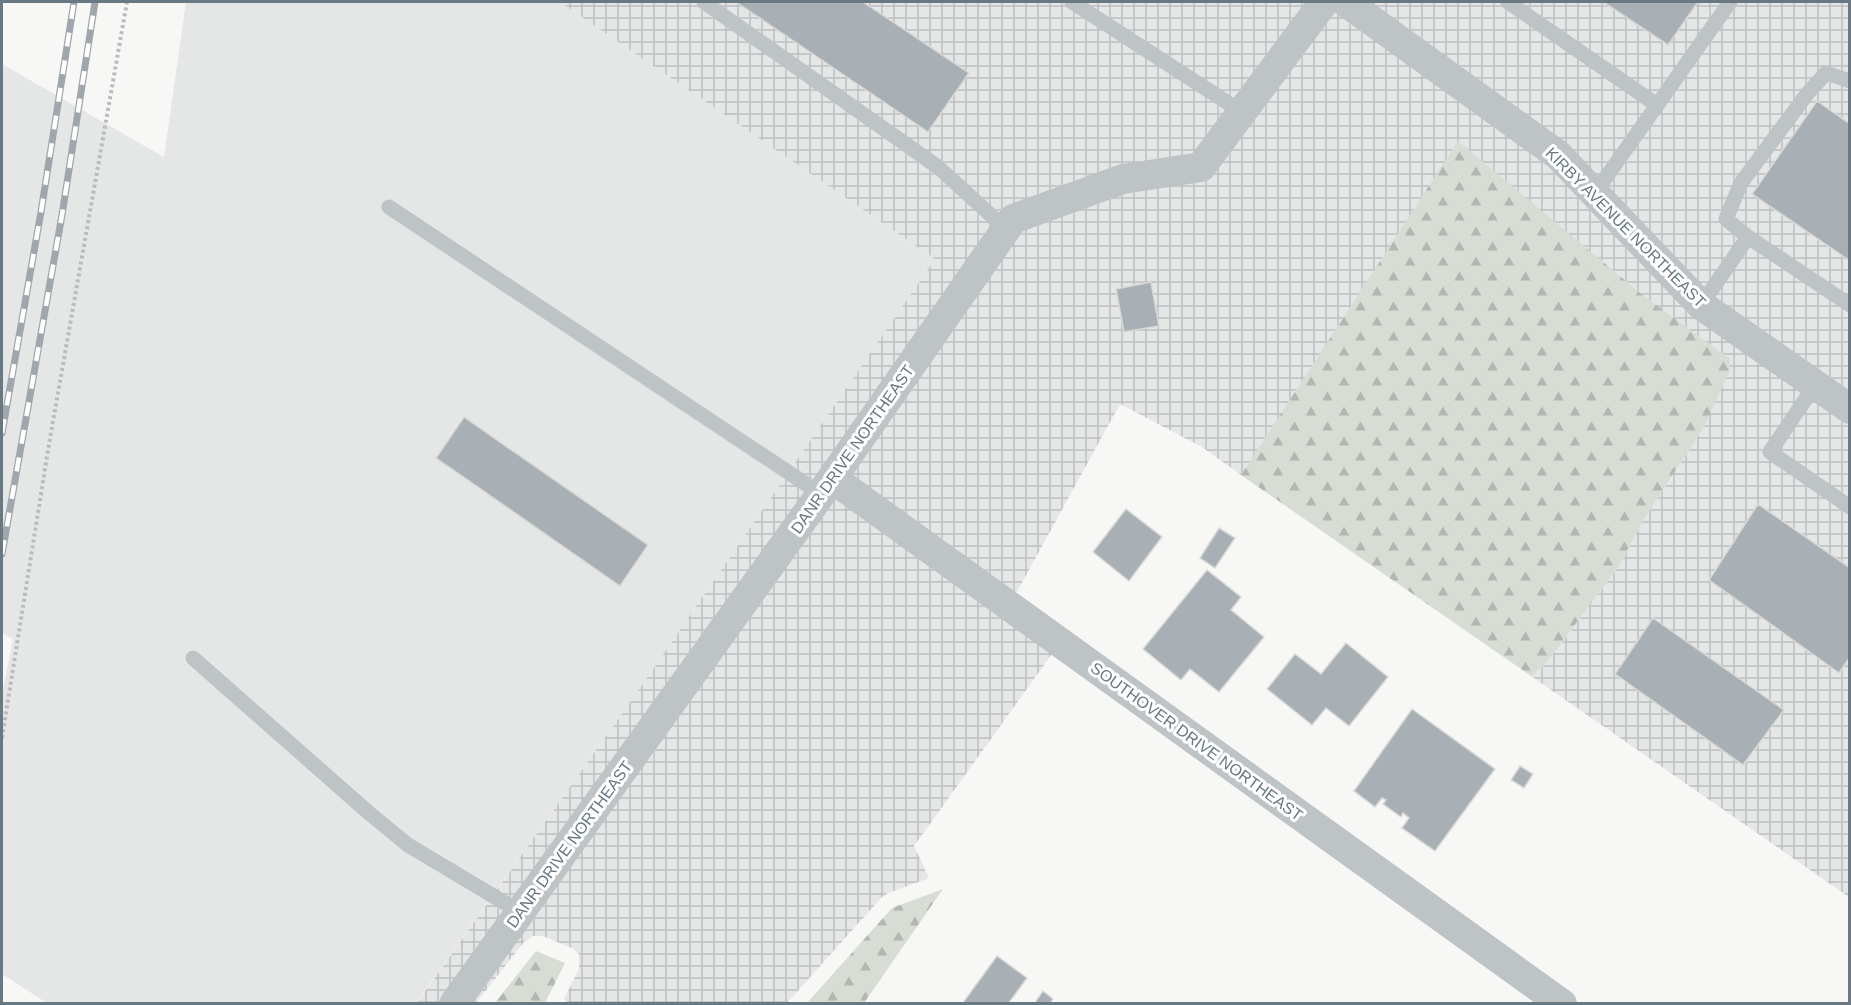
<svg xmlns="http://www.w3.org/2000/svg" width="1851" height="1005" font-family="Arial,sans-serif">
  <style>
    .built { fill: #e5e6e6 }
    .industrial { fill: url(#industrial-grid) }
    .forest { fill: url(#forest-firs) }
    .building { fill: #a8b0b5; stroke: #d9d9d7; stroke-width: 1.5 }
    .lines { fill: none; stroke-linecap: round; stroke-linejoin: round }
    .path { stroke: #b9bcbe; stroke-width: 4; stroke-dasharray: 3 3; stroke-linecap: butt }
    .lane { stroke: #bec3c6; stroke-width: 15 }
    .street { stroke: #bec3c6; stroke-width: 30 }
    .rail-casing { stroke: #a0a7ac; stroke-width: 7 }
    .rail { stroke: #fff; stroke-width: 4.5; stroke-dasharray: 14; stroke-linecap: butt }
    .labels { text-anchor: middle; stroke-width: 6; stroke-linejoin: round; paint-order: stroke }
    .street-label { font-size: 16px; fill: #687984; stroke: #fff }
  </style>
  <defs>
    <pattern id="industrial-grid" width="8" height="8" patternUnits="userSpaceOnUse" patternTransform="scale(1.5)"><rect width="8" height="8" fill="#e5e6e6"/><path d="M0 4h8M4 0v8" fill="none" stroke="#bdbfc0"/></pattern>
    <pattern id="forest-firs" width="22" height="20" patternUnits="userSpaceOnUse" patternTransform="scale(1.5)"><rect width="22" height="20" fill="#d7dcd4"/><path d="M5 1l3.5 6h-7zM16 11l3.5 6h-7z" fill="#b2b7b2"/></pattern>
  </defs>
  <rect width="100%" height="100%" fill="#f7f7f5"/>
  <path class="built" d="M 186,2 L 560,2 L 935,259 L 640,688 L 416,1003 L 47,1003 L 2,974 L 2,694 L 13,639 L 2,633 L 2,64 L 164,157 Z"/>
  <path class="industrial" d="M 560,2 L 1849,2 L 1849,897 L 1531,676 L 1545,665 L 1619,566 L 1644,519 L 1704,427 L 1730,360 L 1644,296 L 1458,142 L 1241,475 L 1202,447 L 1120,404 L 1013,599 L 1067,633 L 914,846 L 929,878 L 888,893 L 881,898 L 787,1003 L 568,1003 L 564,999 L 579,969 L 579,954 L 572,948 L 543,936 L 533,936 L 524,942 L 476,1003 L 416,1004 L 640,688 L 935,259 Z"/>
  <g class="forest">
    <path d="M 1458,141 L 1644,296 L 1730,359 L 1730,370 L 1704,427 L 1644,519 L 1619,566 L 1545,665 L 1531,676 L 1241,475 Z"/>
    <path d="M 943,889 L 864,1003 L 807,1003 L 892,908 Z"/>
    <path d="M 536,951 L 565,963 L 545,1003 L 495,1003 Z"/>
  </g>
  <g class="building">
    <path d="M 736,2 L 863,2 L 969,73 L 928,132 Z"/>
    <path d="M 1603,2 L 1698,2 L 1668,45 Z"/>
    <path d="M 1817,101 L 1850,124 L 1850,261 L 1752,194 Z"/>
    <path d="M 1151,282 L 1159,326 L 1124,332 L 1116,289 Z"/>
    <path d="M 464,417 L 648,545 L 620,586 L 436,458 Z"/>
    <path d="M 1758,504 L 1850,568 L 1850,657 L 1839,673 L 1709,580 Z"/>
    <path d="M 1126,509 L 1162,537 L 1129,581 L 1093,552 Z"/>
    <path d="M 1219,528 L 1235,538 L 1215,568 L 1200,558 Z"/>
    <path d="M 1207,570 L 1241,597 L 1231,610 L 1264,637 L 1219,692 L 1190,669 L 1181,680 L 1143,649 Z"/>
    <path d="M 1653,618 L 1784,710 L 1743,765 L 1615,674 Z"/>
    <path d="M 1346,643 L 1388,677 L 1349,726 L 1326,708 L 1312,725 L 1267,689 L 1295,654 L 1321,674 Z"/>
    <path d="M 1412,709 L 1495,769 L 1435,851 L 1402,828 L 1409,818 L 1403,813 L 1401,817 L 1383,804 L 1386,800 L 1382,798 L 1375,807 L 1354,791 Z"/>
    <path d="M 1520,766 L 1533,774 L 1524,788 L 1511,780 Z"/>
    <path d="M 997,956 L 1027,978 L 1008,1004 L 962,1004 Z"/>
    <path d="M 1043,991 L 1053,999 L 1050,1004 L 1034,1004 Z"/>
  </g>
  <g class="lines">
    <path class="path" d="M 2,738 L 49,444 L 127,2"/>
    <g class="lane">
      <path d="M 704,2 L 938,167 L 1006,229"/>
      <path d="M 1072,2 L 1242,112"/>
      <path d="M 1508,2 L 1657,105"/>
      <path d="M 1850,81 L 1826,73 L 1807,94 L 1741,183 L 1726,219 L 1748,237 L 1850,305"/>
      <path d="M 1595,193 L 1730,2"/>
      <path d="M 389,207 L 821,494"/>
      <path d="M 1701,305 L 1748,237"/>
      <path d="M 1815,385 L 1770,452 L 1850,507"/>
      <path d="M 193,658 L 369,813 L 408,845 L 520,912"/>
    </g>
    <g class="street">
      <path d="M 1346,2 L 1558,155 L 1701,305 L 1850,409"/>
      <path d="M 833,479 L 1562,1004"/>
      <path d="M 454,1004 L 821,494 L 1013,219 L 1123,179 L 1201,167 L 1324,2"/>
    </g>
    <defs>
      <g id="rail">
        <path d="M 2,433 L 41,212 L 74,2"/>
        <path d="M 2,554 L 62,215 L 95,2"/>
      </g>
    </defs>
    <use href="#rail" class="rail-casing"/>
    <use href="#rail" class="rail"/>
  </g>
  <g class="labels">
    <g class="street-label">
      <text transform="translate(1626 227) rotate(45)" y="6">KIRBY AVENUE NORTHEAST</text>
      <text transform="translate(852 449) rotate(-55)" y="6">DANR DRIVE NORTHEAST</text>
      <text transform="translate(1197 741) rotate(36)" y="6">SOUTHOVER DRIVE NORTHEAST</text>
      <text transform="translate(569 844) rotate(-54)" y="6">DANR DRIVE NORTHEAST</text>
    </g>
  </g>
  <rect width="1851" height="1005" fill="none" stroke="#687984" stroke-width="6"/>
</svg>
